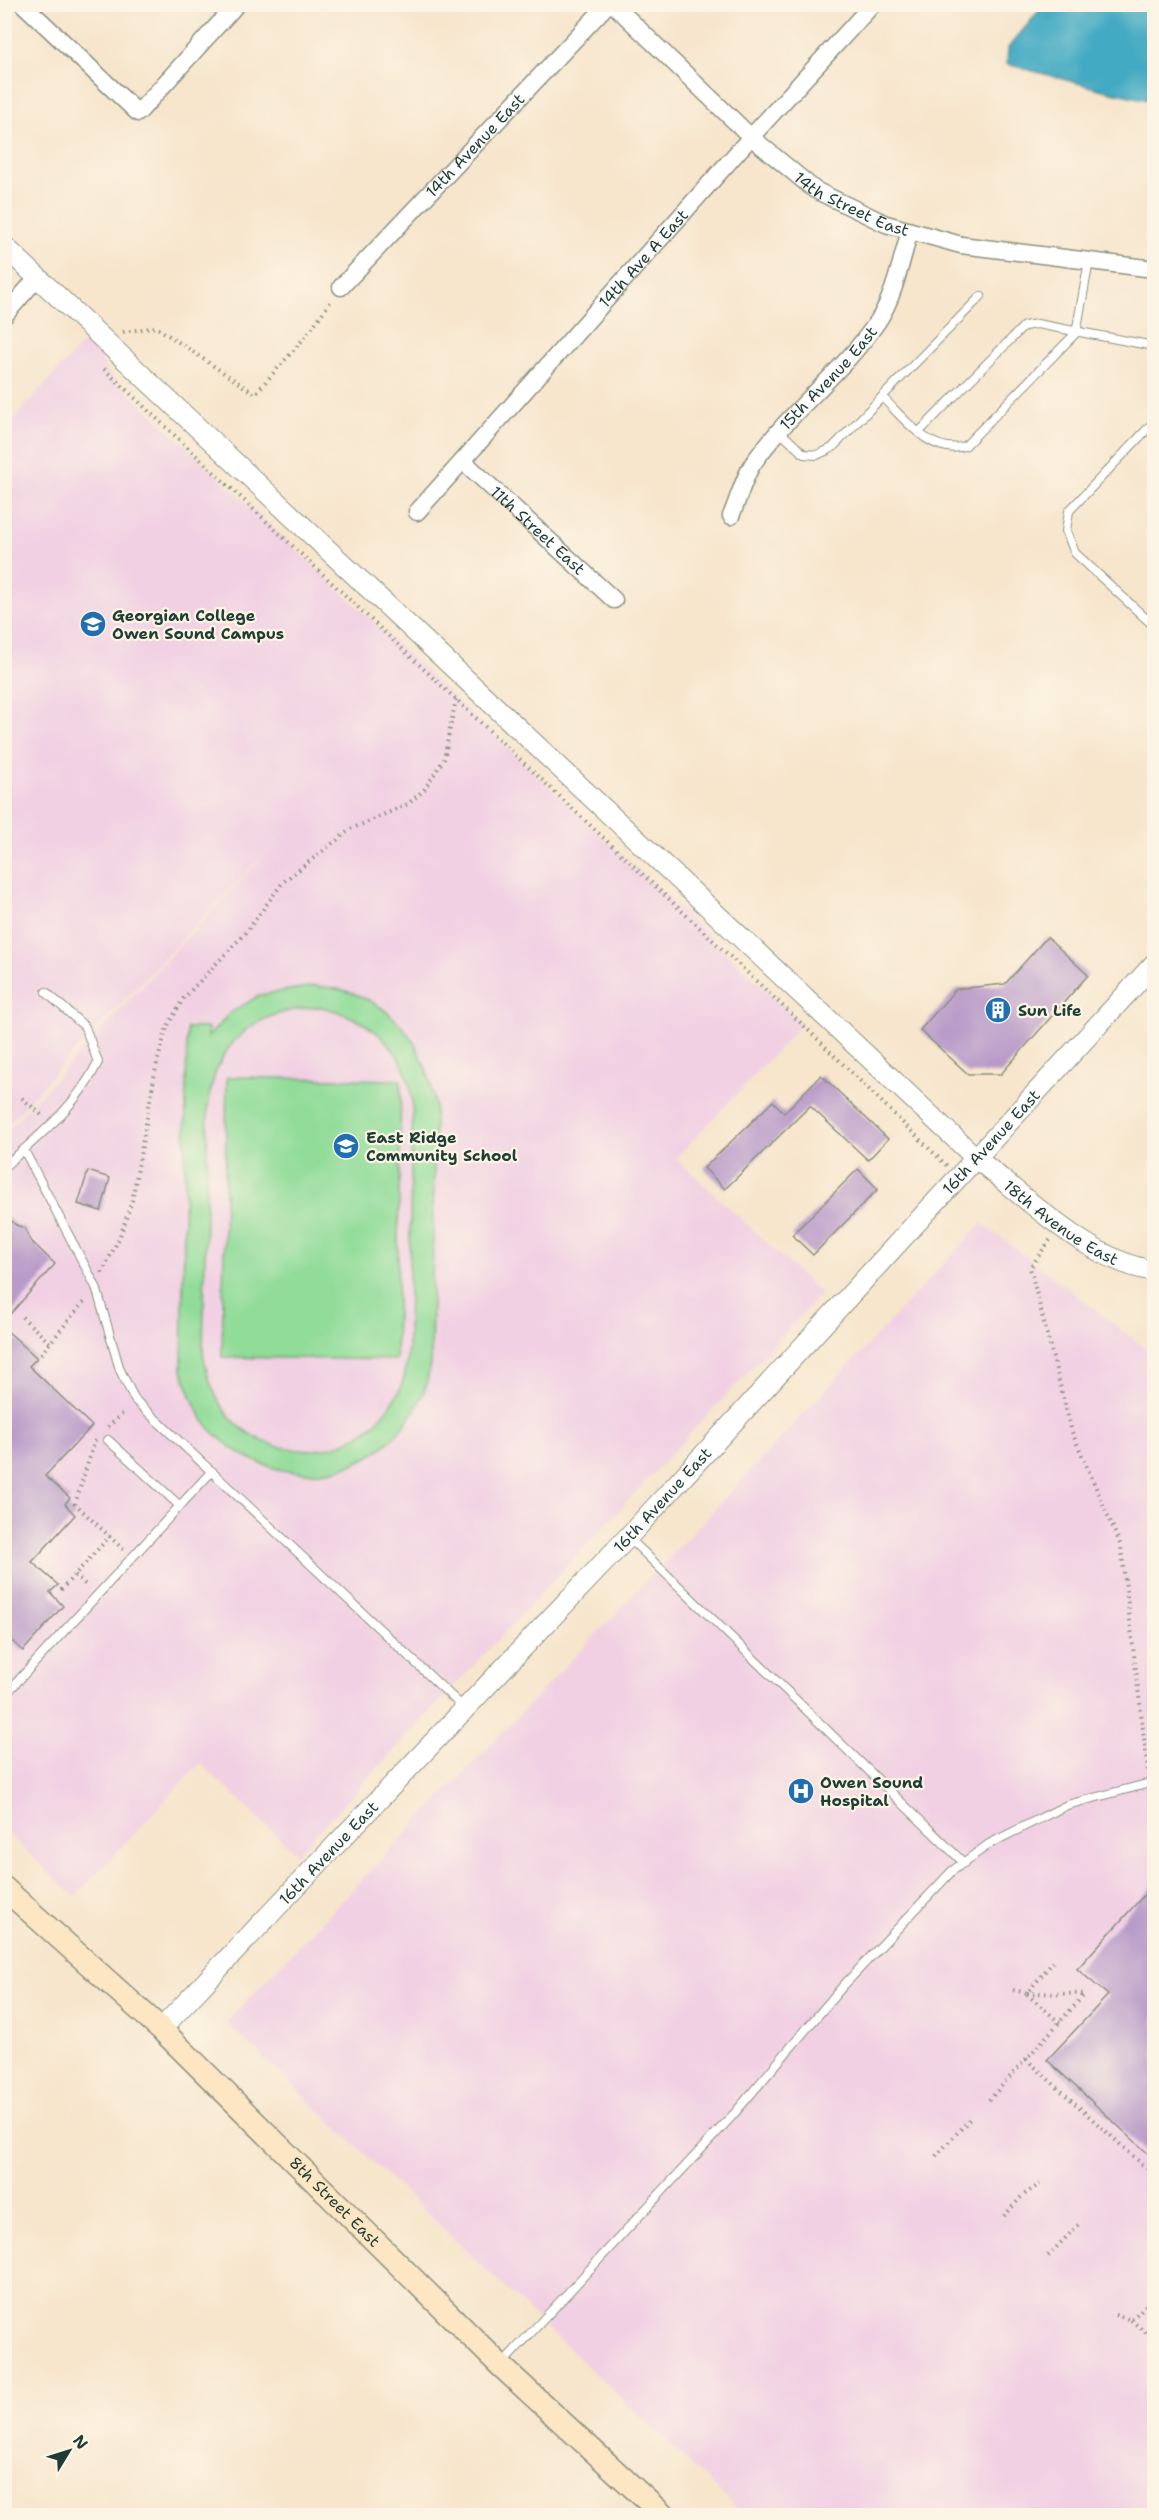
<svg xmlns="http://www.w3.org/2000/svg" width="1159" height="2520" font-family="'Shantell Sans',sans-serif">
  <style>
    .built { fill: #f1d0e3 }
    .green { fill: #90dc98; stroke: #588c66; stroke-width: 1.5; fill-rule: evenodd }
    .water { fill: #43aac3; stroke: #31747c; stroke-width: 1.5 }
    .building { fill: #b99bc9 }
    .lines { fill: none; stroke-linecap: round; stroke-linejoin: round }
    .service-casing { stroke: #8b9180; stroke-width: 10 }
    .minor-casing { stroke: #8b9180; stroke-width: 19 }
    .tertiary-casing { stroke: #8b9180; stroke-width: 22 }
    .secondary-casing { stroke: #8b9180; stroke-width: 25 }
    .path { stroke: #8b9180; stroke-width: 4; stroke-dasharray: 1.5 4.5; stroke-linecap: butt }
    .service { stroke: #fff; stroke-width: 8 }
    .minor { stroke: #fff; stroke-width: 16 }
    .tertiary { stroke: #fff; stroke-width: 20 }
    .secondary { stroke: #fce6c4; stroke-width: 22 }
    .labels { text-anchor: middle; stroke-width: 4.5; stroke-linejoin: round; paint-order: stroke }
    .street-label { font-size: 16px; fill: #1f3d34; stroke: #fcf5e5 }
    .poi-label { font-size: 16px; font-weight: bold; fill: #1f3d34; stroke: #fcf5e5; text-anchor: start }
  </style>
  <rect width="100%" height="100%" fill="#fcf5e5"/>
  <filter id="ink" filterUnits="userSpaceOnUse"><feTurbulence type="fractalNoise" baseFrequency=".0167" numOctaves="2"/><feDisplacementMap in="SourceGraphic" scale="12" xChannelSelector="R" yChannelSelector="G"/><feConvolveMatrix kernelMatrix="1 2 1 2 8 2 1 2 1" color-interpolation-filters="sRGB"/></filter>
  <filter id="wash" filterUnits="userSpaceOnUse"><feTurbulence type="fractalNoise" baseFrequency=".008" numOctaves="4" result="noise"/><feDisplacementMap in="SourceGraphic" scale="24" xChannelSelector="R" yChannelSelector="G"/><feGaussianBlur stdDeviation="1.35" result="paint"/><feColorMatrix in="noise" values="0 0 0 0 0 0 0 0 0 0 0 0 0 0 0 0 0 1.4 0 .05"/><feComposite in="paint" operator="in"/></filter>
  <g filter="url(#wash)">
    <rect width="100%" height="100%" fill="#f7e5cc"/>
    <g class="built">
      <path d="M 92,333 L 107,372 L 802,1024 L 676,1158 L 821,1294 L 297,1854 L 200,1763 L 75,1897 L 5,1831 L 5,1133 L 292,825 L 69,1057 L 5,1128 L 4,429 Z"/>
      <path d="M 982,1223 L 1154,1355 L 1154,2515 L 744,2515 L 226,2022 L 667,1560 Z"/>
    </g>
    <g class="green">
      <path d="M 314,986 C 324,987 336,988 346,991 C 402,1008 428,1053 435,1108 L 431,1355 C 429,1366 429,1380 424,1391 C 388,1480 284,1499 215,1434 C 198,1418 189,1392 182,1370 L 187,1028 L 208,1028 L 208,1037 L 230,1013 L 260,995 ZM 321,1007 C 361,1016 395,1038 408,1079 C 416,1106 411,1139 411,1166 C 410,1226 409,1285 408,1345 C 407,1357 407,1370 403,1381 C 398,1397 387,1411 375,1423 C 333,1463 260,1458 225,1411 C 212,1393 206,1372 203,1351 L 208,1109 C 213,1042 256,1009 321,1007 Z"/>
      <path d="M 227,1077 L 401,1080 L 396,1360 L 222,1357 Z"/>
    </g>
    <path class="water" d="M 1044,5 L 1154,5 L 1154,101 L 1107,91 L 1007,64 L 1008,48 Z"/>
    <g id="blocks">
      <g class="building">
        <path d="M 1047,937 L 1088,975 L 1001,1074 L 968,1074 L 920,1030 L 956,989 L 1005,984 Z"/>
        <path d="M 821,1075 L 888,1139 L 868,1160 L 810,1106 L 725,1189 L 704,1168 L 773,1101 L 784,1113 Z"/>
        <path d="M 858,1169 L 878,1189 L 813,1255 L 792,1235 Z"/>
        <path d="M 88,1171 L 110,1178 L 101,1211 L 78,1204 Z"/>
        <path d="M 4,1214 L 16,1225 L 25,1228 L 30,1240 L 55,1264 L 4,1321 Z"/>
        <path d="M 4,1328 L 37,1358 L 29,1366 L 92,1426 L 45,1476 L 70,1498 L 65,1504 L 75,1515 L 32,1562 L 58,1585 L 50,1592 L 63,1606 L 23,1651 L 4,1634 Z"/>
        <path d="M 1155,1883 L 1155,2160 L 1047,2060 L 1108,1995 L 1077,1969 Z"/>
      </g>
    </g>
  </g>
  <g filter="url(#ink)">
    <use href="#blocks" fill-opacity="0" stroke="#8b9180" stroke-width="1.5"/>
    <g class="lines">
      <defs>
        <g id="service">
          <path d="M 882,397 C 904,418 931,456 965,446 L 1076,333 L 1089,261"/>
          <path d="M 1154,422 L 1069,511 L 1066,531 L 1075,553 L 1154,626"/>
          <path d="M 780,432 L 804,454 L 817,455 L 832,448 L 981,296"/>
          <path d="M 919,432 L 1024,326 L 1037,324 L 1154,346"/>
          <path d="M 24,1150 L 96,1287 L 120,1370 L 135,1400 L 464,1708"/>
          <path d="M 4,1167 C 40,1135 77,1106 98,1062 L 85,1027 L 46,992"/>
          <path d="M 108,1440 L 180,1506"/>
          <path d="M 628,1537 L 964,1863"/>
          <path d="M 4,1696 L 212,1471"/>
          <path d="M 501,2365 L 733,2115 L 843,1986 L 952,1871 L 989,1844 L 1067,1805 L 1154,1782"/>
        </g>
        <g id="minor">
          <path d="M 23,4 L 138,113 L 237,4"/>
          <path id="s1" d="M 613,4 L 751,137 L 815,190 L 886,224 L 961,245 L 1154,269"/>
          <path id="s2" d="M 341,287 L 608,4"/>
          <path d="M 4,316 L 37,278"/>
          <path id="s3" d="M 463,461 L 614,600"/>
          <path id="s4" d="M 417,512 L 751,137 L 873,4"/>
          <path id="s5" d="M 731,516 C 738,500 743,480 752,465 C 788,412 842,374 878,321 C 895,295 901,260 910,231"/>
        </g>
        <g id="tertiary">
          <path id="s6" d="M 4,246 L 977,1159 C 1028,1199 1089,1261 1154,1271"/>
          <path id="s7" d="M 161,2029 L 628,1537 L 1154,964"/>
        </g>
        <g id="secondary">
          <path id="s8" d="M 4,1888 L 161,2029 L 501,2366 L 664,2516"/>
        </g>
      </defs>
      <use href="#service" class="service-casing"/>
      <use href="#minor" class="minor-casing"/>
      <use href="#tertiary" class="tertiary-casing"/>
      <use href="#secondary" class="secondary-casing"/>
      <g class="path">
        <path d="M 123,332 L 156,327 L 255,394 L 305,337 L 332,300"/>
        <path d="M 104,369 L 802,1024 L 947,1166"/>
        <path d="M 22,1098 L 44,1117"/>
        <path d="M 1050,1240 L 1030,1268 L 1072,1432 L 1121,1546 L 1148,1771"/>
        <path d="M 102,1273 L 120,1236 L 132,1201 L 156,1067 L 167,1027 L 183,999 L 247,931 L 283,882 L 351,829 L 408,804 L 424,790 L 444,759 L 456,699"/>
        <path d="M 22,1317 L 50,1343"/>
        <path d="M 41,1354 L 86,1299"/>
        <path d="M 108,1427 L 123,1413"/>
        <path d="M 95,1440 L 75,1504 L 124,1550"/>
        <path d="M 75,1575 L 88,1587"/>
        <path d="M 61,1590 L 110,1536"/>
        <path d="M 1013,1990 L 1027,1993 L 1053,1962"/>
        <path d="M 1027,1993 L 1085,1994"/>
        <path d="M 1027,1994 L 1060,2023"/>
        <path d="M 1026,2059 L 1154,2175"/>
        <path d="M 989,2100 L 1085,1994"/>
        <path d="M 936,2156 L 971,2118"/>
        <path d="M 1004,2216 L 1022,2196 L 1040,2184"/>
        <path d="M 1048,2256 L 1081,2222"/>
        <path d="M 1115,2315 L 1131,2320 L 1154,2297"/>
        <path d="M 1131,2320 L 1154,2340"/>
      </g>
      <use href="#service" class="service"/>
      <use href="#minor" class="minor"/>
      <use href="#tertiary" class="tertiary"/>
      <use href="#secondary" class="secondary"/>
    </g>
  </g>
  <defs>
    <symbol id="university-disc" viewBox="-11 -11 22 22"><circle r="9.5" fill="#1f6fb2" stroke="#fcf5e5"/><path d="M0-5L7-2L0 1L-7-2ZM-4 1L0 2.5L4 1V4Q0 6-4 4Z" fill="#fff"/></symbol>
    <symbol id="building-disc" viewBox="-11 -11 22 22"><circle r="9.5" fill="#1f6fb2" stroke="#fcf5e5"/><path d="M-4-6H4V6H1V3H-1V6H-4ZM-2.5-4.3h1.7v1.8h-1.7ZM.8-4.3h1.7v1.8H.8ZM-2.5-1h1.7V.8h-1.7ZM.8-1h1.7V.8H.8Z" fill="#fff"/></symbol>
    <symbol id="school-disc" viewBox="-11 -11 22 22"><circle r="9.5" fill="#1f6fb2" stroke="#fcf5e5"/><path d="M0-5L7-2L0 1L-7-2ZM-4 1L0 2.5L4 1V4Q0 6-4 4Z" fill="#fff"/></symbol>
    <symbol id="hospital-disc" viewBox="-11 -11 22 22"><circle r="9.5" fill="#1f6fb2" stroke="#fcf5e5"/><path d="M-5-5h3v3.5h4V-5h3V5h-3V1.5h-4V5h-3Z" fill="#fff"/></symbol>
  </defs>
  <g fill-rule="evenodd">
    <use href="#university-disc" x="78" y="609" width="30" height="30"/>
    <use href="#building-disc" x="983" y="995" width="30" height="30"/>
    <use href="#school-disc" x="331" y="1131" width="30" height="30"/>
    <use href="#hospital-disc" x="786" y="1776" width="30" height="30"/>
  </g>
  <g class="labels">
    <g class="street-label">
      <text dy="6" stroke="none"><textPath href="#s2" startOffset="195">14th Avenue East</textPath></text>
      <text dy="6" stroke="none"><textPath href="#s1" startOffset="314">14th Street East</textPath></text>
      <text dy="6" stroke="none"><textPath href="#s4" startOffset="340">14th Ave A East</textPath></text>
      <text dy="6" stroke="none"><textPath href="#s5" startOffset="171">15th Avenue East</textPath></text>
      <text dy="6" stroke="none"><textPath href="#s3" startOffset="102">11th Street East</textPath></text>
      <text dy="6" stroke="none"><textPath href="#s7" startOffset="1215">16th Avenue East</textPath></text>
      <text dy="6" stroke="none"><textPath href="#s6" startOffset="1440">18th Avenue East</textPath></text>
      <text dy="6" stroke="none"><textPath href="#s7" startOffset="729">16th Avenue East</textPath></text>
      <text dy="6" stroke="none"><textPath href="#s7" startOffset="243">16th Avenue East</textPath></text>
      <text dy="6" stroke="none"><textPath href="#s8" startOffset="456">8th Street East</textPath></text>
    </g>
    <g class="poi-label">
      <text x="112" y="621">Georgian College<tspan x="112" dy="18">Owen Sound Campus</tspan></text>
      <text x="1018" y="1016">Sun Life</text>
      <text x="366" y="1143">East Ridge<tspan x="366" dy="18">Community School</tspan></text>
      <text x="820" y="1788">Owen Sound<tspan x="820" dy="18">Hospital</tspan></text>
    </g>
  </g>
  <rect width="1159" height="2520" fill="none" stroke="#fcf5e5" stroke-width="24"/>
  <g transform="translate(69 2451) rotate(52)" stroke="#fcf5e5" stroke-width="4.5" paint-order="stroke">
  <path d="M0-4.5L10 22L0 15L-10 22Z" fill="#1f3d34"/>
  <text y="-9" font-size="16" font-weight="bold" text-anchor="middle" fill="#1f3d34">N</text>
  </g>
</svg>
